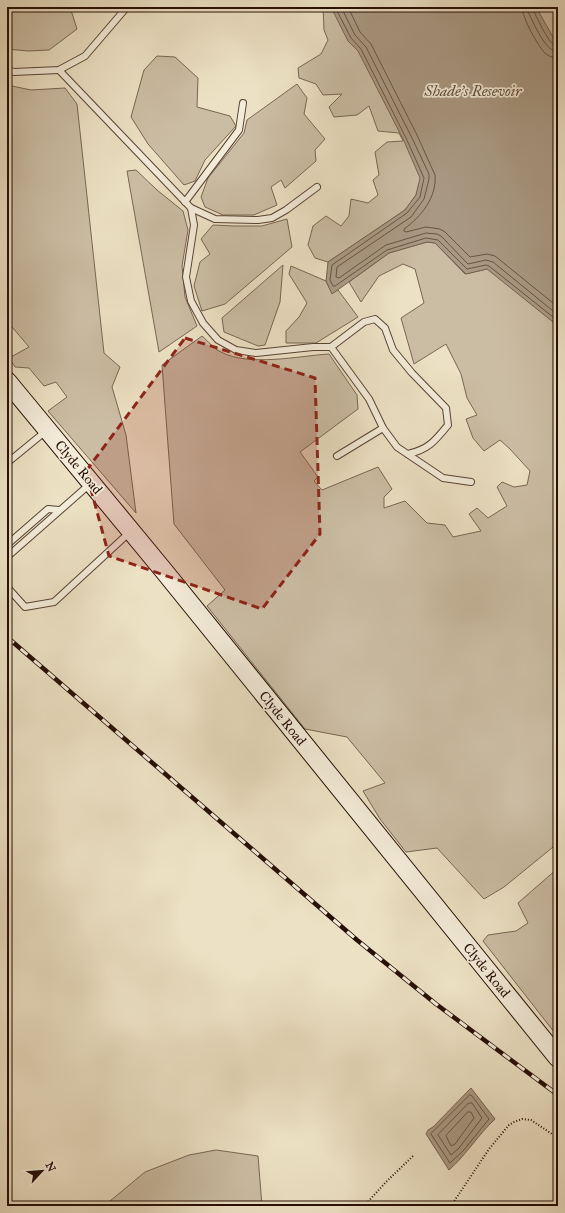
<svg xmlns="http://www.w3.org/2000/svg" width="565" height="1213" font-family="'IM FELL Great Primer',serif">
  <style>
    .green { fill: #cbbda4; stroke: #796655 }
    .water { fill: #a99983; stroke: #756151 }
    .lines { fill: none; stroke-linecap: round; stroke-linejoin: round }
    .shore { stroke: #685444; stroke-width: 1 }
    .service-casing { stroke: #584336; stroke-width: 8 }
    .secondary-casing { stroke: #270e06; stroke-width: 20 }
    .path { stroke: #270e06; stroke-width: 2; stroke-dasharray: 1 2; stroke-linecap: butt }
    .service { stroke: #f3ecd9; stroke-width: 6 }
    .secondary { stroke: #f3ecd9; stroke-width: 18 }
    .rail-casing { stroke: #270e06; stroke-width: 4.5 }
    .rail { stroke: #f3ecd9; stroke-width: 3; stroke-dasharray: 9; stroke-linecap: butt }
    .marked { fill: #8f2418; fill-opacity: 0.2; stroke: #8f2418; stroke-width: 3; stroke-dasharray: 8 5; stroke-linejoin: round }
    .labels { text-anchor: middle; stroke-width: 3.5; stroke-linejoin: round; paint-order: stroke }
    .street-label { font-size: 14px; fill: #270e06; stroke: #f3ecd9 }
    .water-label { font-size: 15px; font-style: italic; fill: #624d3e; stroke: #f3ecd9 }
  </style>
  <rect width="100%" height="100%" fill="#ece1c4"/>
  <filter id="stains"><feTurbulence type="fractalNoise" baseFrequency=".005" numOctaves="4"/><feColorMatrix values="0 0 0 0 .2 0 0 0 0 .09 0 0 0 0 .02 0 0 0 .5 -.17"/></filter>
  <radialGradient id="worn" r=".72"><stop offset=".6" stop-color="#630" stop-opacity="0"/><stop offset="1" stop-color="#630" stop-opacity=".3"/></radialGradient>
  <g class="green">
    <path d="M 7,7 L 70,7 L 77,29 L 49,50 L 28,51 L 7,49 Z"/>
    <path d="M 323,7 L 558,7 L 558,843 L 504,887 L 484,899 L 437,848 L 406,852 L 380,819 L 363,791 L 385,783 L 347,737 L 305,729 L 207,606 L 225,590 L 174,524 L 162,365 L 202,336 C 208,341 214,349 221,352 C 249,367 298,356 329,354 L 357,395 L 358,409 L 300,452 L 318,477 L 314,481 L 322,490 L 378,467 L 392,489 L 384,497 L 384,508 L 405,501 L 427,523 L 445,525 L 453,537 L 481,531 L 469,514 L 477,508 L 488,518 L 507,506 L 497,487 L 502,482 L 514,487 L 527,485 L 530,471 L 510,449 L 500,440 L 484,451 L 473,438 L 466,419 L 477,415 L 467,398 L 461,374 L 446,344 L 414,364 L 401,318 L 424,303 L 415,269 L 403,264 L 379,276 L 361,302 L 349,282 L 389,253 L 427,242 L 435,243 L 465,274 L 487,269 L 421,178 L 416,195 L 405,210 L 328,262 L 315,258 L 308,245 L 313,226 L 326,216 L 341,226 L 349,216 L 351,199 L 368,203 L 378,195 L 373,180 L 379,175 L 375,152 L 387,142 L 403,141 L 399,133 L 378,131 L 369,106 L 357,115 L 334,117 L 329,107 L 342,94 L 323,95 L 316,84 L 299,78 L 298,68 L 321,54 L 328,40 L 324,30 Z"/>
    <path d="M 157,56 L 175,57 L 198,78 L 197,107 L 230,116 L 236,126 L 205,160 L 195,181 L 184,185 L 148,144 L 131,117 L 144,70 Z"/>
    <path d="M 297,84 L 307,98 L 304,114 L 325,139 L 315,150 L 316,161 L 285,188 L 281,180 L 271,187 L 277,205 L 254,215 L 223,215 L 205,207 L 201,197 L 208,178 L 244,133 L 247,120 Z"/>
    <path d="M 7,85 L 31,90 L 65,88 L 77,104 L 104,353 L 120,367 L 112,387 L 126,435 L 136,513 L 48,411 L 67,397 L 56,382 L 44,386 L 29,368 L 15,367 L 9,358 L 29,347 L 7,321 Z"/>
    <path d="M 136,170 L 157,190 L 183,211 L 188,230 L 182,266 L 185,297 L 197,326 L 159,352 L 127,171 Z"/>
    <path d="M 287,219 L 292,247 L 225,304 L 202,311 L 194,286 L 200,262 L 210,254 L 201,239 L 213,225 L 235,226 L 262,226 Z"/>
    <path d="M 283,265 L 280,302 L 265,345 L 258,346 L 224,332 L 222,318 Z"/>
    <path d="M 291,266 L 326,281 L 332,293 L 338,290 L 358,317 L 316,343 L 286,343 L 286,331 L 299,317 L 307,303 L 289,274 Z"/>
    <path d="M 557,869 L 558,869 L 558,1037 L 483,941 L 488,935 L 516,931 L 528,923 L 518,903 Z"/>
    <path d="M 216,1150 L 258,1156 L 262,1206 L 104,1206 L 145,1172 L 189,1155 Z"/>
  </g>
  <g class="water">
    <path d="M 331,7 L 536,7 L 558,46 L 558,326 L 487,269 L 466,274 L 435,243 L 427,242 L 389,253 L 332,294 L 326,281 L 328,262 L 405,210 L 416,195 L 420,178 L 404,141 L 358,51 L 348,41 Z"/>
    <path d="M 471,1088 L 495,1119 C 478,1135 466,1155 449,1170 L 426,1134 L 428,1130 L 433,1127 Z"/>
  </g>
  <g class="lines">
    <g class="shore">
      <path d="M 335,7 L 351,38 L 361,49 L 407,140 L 424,178 L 420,197 L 407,213 L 332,265 L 330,280 L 333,286 L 335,286 L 387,250 L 426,238 L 438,240 L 467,269 L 486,265 L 489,266 L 558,321"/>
      <path d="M 341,7 L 355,35 L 366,47 L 412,138 L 429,174 L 429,179 L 424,199 L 411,217 L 337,267 L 336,277 L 339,278 L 386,245 L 426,233 L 437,234 L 441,236 L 468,264 L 486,260 L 493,262 L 558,315"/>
      <path d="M 348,7 L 360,32 L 371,44 L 417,135 L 435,175 C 437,197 421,217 404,229 L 404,231 L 406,232 L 426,227 L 440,229 L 445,232 L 470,257 L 487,254 L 495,256 L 558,307"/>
      <path d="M 522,7 C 522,17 538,47 546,54 C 550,57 554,58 558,58"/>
      <path d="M 528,7 L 528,12 C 534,23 545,52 558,52"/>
      <path d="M 533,7 L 533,10 C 538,19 549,46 558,47"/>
      <path d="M 470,1095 L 472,1096 L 489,1119 L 463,1151 L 450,1163 L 431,1134 Z"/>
      <path d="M 469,1103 L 472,1103 L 482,1118 L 459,1148 L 451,1155 L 438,1135 Z"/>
      <path d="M 468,1112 L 471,1112 L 474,1118 L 455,1144 L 451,1146 L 446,1136 Z"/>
    </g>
    <defs>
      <g id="service">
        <path d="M 7,70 L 14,72 L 59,70 L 85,56 L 127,7"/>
        <path d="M 59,70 L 191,208 L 194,225 L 186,277 L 191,301 L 203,323 L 218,340 L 236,350 L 256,353 L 313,347 L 331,347 L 364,322 L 375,319 L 385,328 L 393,350 L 412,373 L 446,408 L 448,425 C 435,441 429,449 408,454"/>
        <path d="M 185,202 L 239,130 L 243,103"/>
        <path d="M 191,208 L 215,219 L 258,220 L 272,218 L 286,210 L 317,187"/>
        <path d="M 331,347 L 369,399 L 383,428 L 397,447 L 443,478 L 471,482"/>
        <path d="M 337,456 L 383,428"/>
        <path d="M 7,463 L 46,431"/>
        <path d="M 7,541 L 9,543 L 48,509 L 59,510"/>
        <path d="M 7,557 L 90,484"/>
        <path d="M 7,587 L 25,607 L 54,602 L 130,532"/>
      </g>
      <path id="secondary" d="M 7,381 L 164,571 L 558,1058"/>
    </defs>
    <use href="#service" class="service-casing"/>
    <use href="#secondary" class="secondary-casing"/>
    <g class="path">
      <path d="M 555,7 L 558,10"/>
      <path d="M 364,1206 L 387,1181 L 413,1156"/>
      <path d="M 451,1206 L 489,1149 L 509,1125 L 514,1122 L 522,1119 L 531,1120 L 558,1138"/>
    </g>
    <use href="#service" class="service"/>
    <use href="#secondary" class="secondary"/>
    <defs>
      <path id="rail" d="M 7,637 L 357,940 L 436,1004 L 558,1095"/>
    </defs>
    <use href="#rail" class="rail-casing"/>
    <use href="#rail" class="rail"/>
  </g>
  <path class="marked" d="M 185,338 L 315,378 L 320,534 L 262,609 L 109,556 L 86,471 Z"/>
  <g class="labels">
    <g class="street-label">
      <text transform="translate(79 467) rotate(50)" y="5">Clyde Road</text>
      <text transform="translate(283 718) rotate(51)" y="5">Clyde Road</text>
      <text transform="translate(487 970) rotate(51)" y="5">Clyde Road</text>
    </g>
    <g class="water-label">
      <text x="473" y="96">Shade’s Resevoir</text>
    </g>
  </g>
  <rect width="565" height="1213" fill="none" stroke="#ece1c4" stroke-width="24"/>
  <rect x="8" y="8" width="549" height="1197" fill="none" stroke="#270e06" stroke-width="2"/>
  <rect x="12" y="12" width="541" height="1189" fill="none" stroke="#270e06"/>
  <g transform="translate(42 1171) rotate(64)" stroke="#f3ecd9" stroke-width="3" paint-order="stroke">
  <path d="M0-3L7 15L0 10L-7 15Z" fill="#270e06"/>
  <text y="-6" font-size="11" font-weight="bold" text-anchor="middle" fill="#270e06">N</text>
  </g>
  <rect width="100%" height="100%" filter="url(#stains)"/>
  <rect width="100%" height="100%" fill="url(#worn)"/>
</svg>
